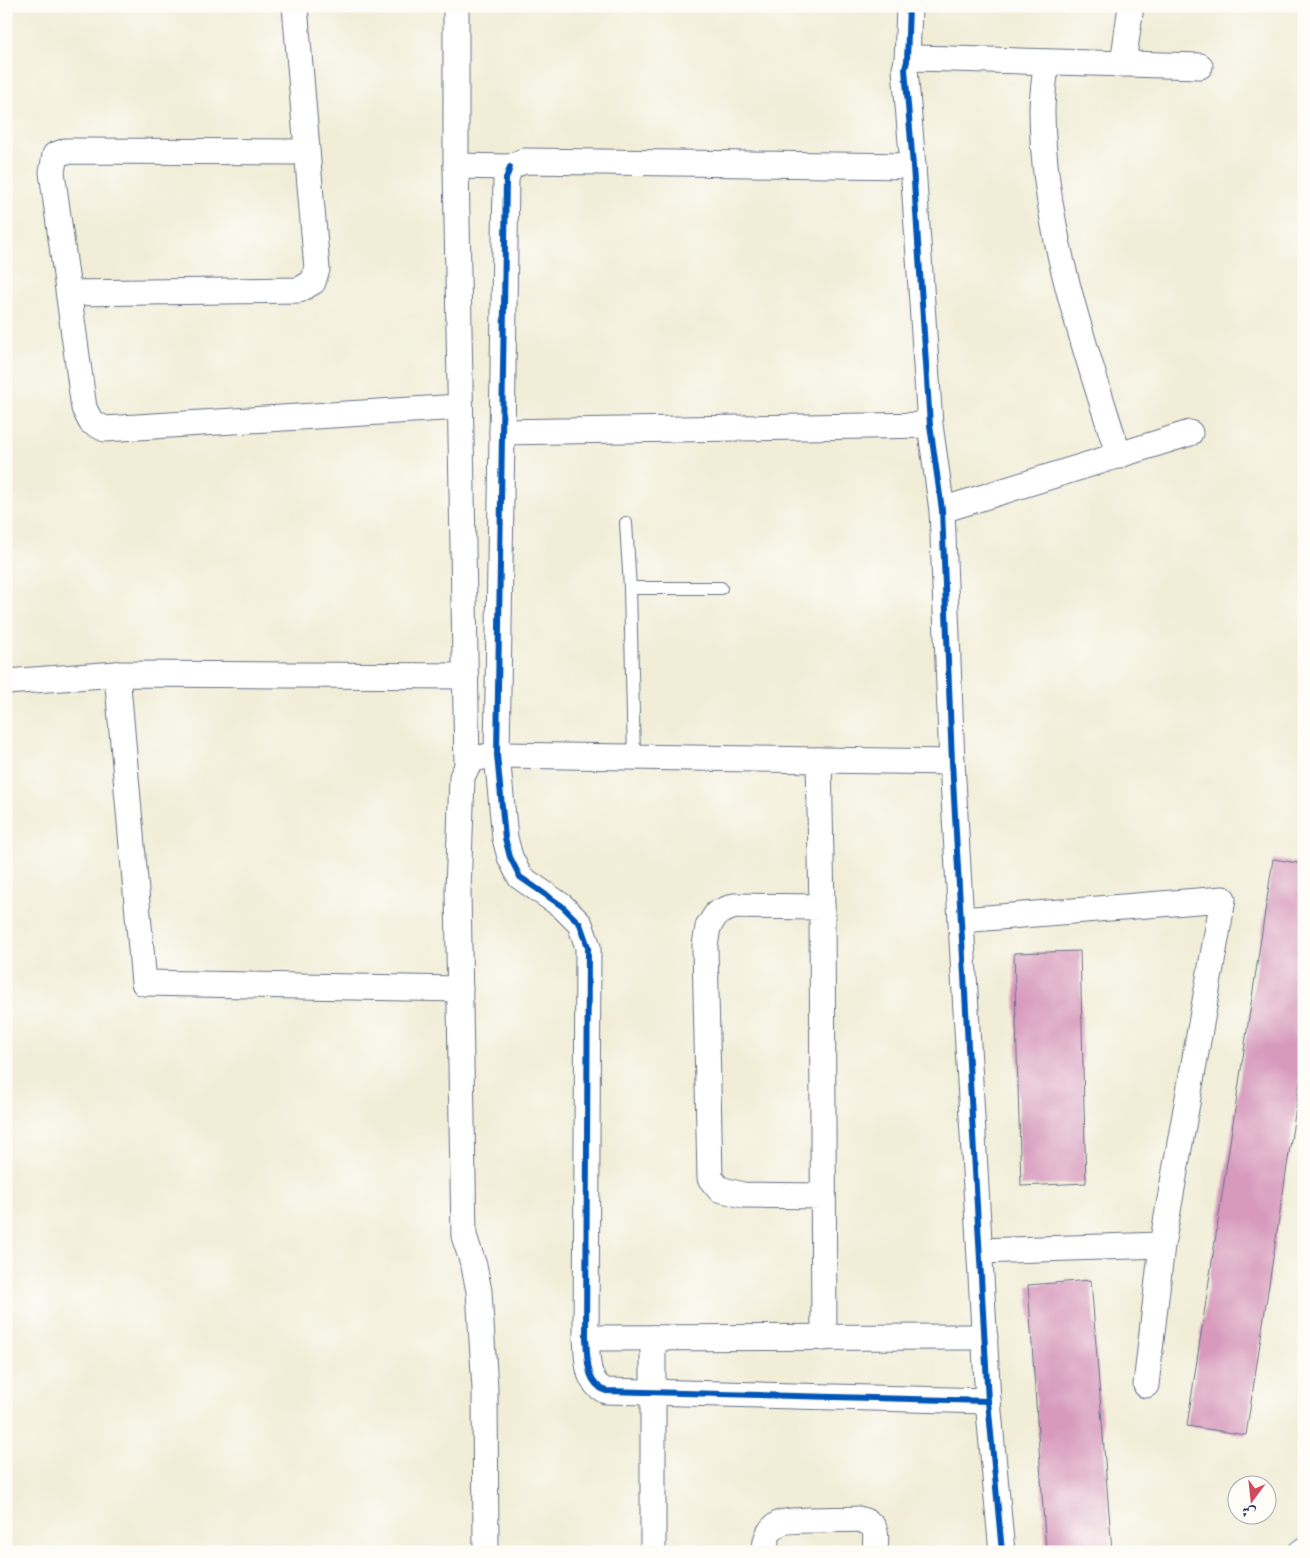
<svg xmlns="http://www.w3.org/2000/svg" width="1310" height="1558" font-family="Vollkorn,Amiri,serif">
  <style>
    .building { fill: #d799bc }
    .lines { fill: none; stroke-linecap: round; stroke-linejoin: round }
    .lane-casing { stroke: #667288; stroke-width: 14 }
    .street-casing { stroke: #667288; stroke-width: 27 }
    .lane { stroke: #fff; stroke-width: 12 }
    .street { stroke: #fff; stroke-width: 25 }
    .cycleway-casing { stroke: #fdfcf7; stroke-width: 9 }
    .cycleway { stroke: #0057b8; stroke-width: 6 }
  </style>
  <rect width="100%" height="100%" fill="#fdfcf7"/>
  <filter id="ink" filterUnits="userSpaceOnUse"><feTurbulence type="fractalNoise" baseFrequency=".02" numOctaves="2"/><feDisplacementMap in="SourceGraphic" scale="10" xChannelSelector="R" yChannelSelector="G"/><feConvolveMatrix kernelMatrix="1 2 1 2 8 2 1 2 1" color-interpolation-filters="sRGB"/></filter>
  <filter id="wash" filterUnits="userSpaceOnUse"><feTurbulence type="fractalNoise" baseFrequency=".0096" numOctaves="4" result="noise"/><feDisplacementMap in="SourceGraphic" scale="20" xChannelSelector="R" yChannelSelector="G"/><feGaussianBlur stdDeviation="1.12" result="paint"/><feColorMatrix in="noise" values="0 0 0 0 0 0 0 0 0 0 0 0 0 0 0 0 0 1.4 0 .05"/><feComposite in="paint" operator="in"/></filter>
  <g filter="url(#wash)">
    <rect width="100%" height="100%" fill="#f1edd7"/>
    <g id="blocks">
      <g class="building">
        <path d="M 1273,859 L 1304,864 L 1304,1055 L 1246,1435 L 1187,1426 Z"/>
        <path d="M 1080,951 L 1086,1183 L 1021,1186 L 1014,953 Z"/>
        <path d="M 1091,1280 L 1112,1552 L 1046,1552 L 1028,1285 Z"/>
      </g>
    </g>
  </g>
  <g filter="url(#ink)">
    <use href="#blocks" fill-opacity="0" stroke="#667288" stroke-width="1"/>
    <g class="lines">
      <defs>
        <g id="lane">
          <path d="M 626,523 L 630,588 L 634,757"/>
          <path d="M 630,588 L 721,588"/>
        </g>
        <g id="street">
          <path d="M 456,6 L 456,166 L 467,764"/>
          <path d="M 909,6 L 907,61 L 905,69 L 913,166 L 930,425 L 942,510 L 952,762 L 988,1401 L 1002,1552"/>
          <path d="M 907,61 L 916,58 L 1200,66"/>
          <path d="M 1046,62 C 1045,78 1042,95 1042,111 C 1043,230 1084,345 1119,456"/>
          <path d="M 1123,64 L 1131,6"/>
          <path d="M 306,152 L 66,151 L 55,155 L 52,172 L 84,408 L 91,422 L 105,429 L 460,407"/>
          <path d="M 456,166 L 510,167 L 524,161 L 913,166"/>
          <path d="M 510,167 L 506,179 L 497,755 L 505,838 L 510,857 L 520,877 L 562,906 L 580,924 L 588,947 L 586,1338 C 588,1359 585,1382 606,1391 L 988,1401"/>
          <path d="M 69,293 L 299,290 L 313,282 L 317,269 L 295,6"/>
          <path d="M 502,432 L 930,425"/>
          <path d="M 942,510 L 1190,433"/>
          <path d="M 6,682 L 117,674"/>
          <path d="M 819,760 L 822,907"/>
          <path d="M 961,920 L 1223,899 L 1162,1245 L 1146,1385"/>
          <path d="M 460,989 L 144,983 L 117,674 L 466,676"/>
          <path d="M 822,1196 L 743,1195 L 719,1189 L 710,1178 L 705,946 L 708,927 L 717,913 L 734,906 L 822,907 L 824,1338"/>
          <path d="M 980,1251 L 1162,1245"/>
          <path d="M 586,1338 L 985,1337"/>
          <path d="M 653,1338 L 653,1552"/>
          <path d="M 486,1552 L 485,1389 L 479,1291 L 474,1266 L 464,1236 L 458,891 L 462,777 C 471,756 477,758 497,755 L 952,762"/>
          <path d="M 765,1552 C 765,1539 768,1529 780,1523 C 788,1519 845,1520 858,1519 C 879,1524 876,1533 875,1552"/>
          <path d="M 1301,1552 L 1304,1550"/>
        </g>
      </defs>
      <use href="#lane" class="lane-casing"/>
      <use href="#street" class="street-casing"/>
      <use href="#lane" class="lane"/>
      <use href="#street" class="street"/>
      <defs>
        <g id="cycleway">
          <path d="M 909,6 L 907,61 L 905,69 L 913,166 L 930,425 L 942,510 L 952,762 L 988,1401 L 1002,1552"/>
          <path d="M 510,167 L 506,179 L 497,755 L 505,838 L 510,857 L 520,877 L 562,906 L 580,924 L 588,947 L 586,1338 C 588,1359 585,1382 606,1391 L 988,1401"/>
        </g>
      </defs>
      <use href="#cycleway" class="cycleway-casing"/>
      <use href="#cycleway" class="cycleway"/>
    </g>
  </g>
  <rect width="1310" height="1558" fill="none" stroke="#fdfcf7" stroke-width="25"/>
  <g transform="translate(1252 1500) rotate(195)"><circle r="24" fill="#fdfcf7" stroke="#a3aaba"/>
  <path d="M0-4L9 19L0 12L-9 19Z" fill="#d1495b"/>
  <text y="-8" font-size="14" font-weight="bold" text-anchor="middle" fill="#1b2f5e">ش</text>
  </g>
</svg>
